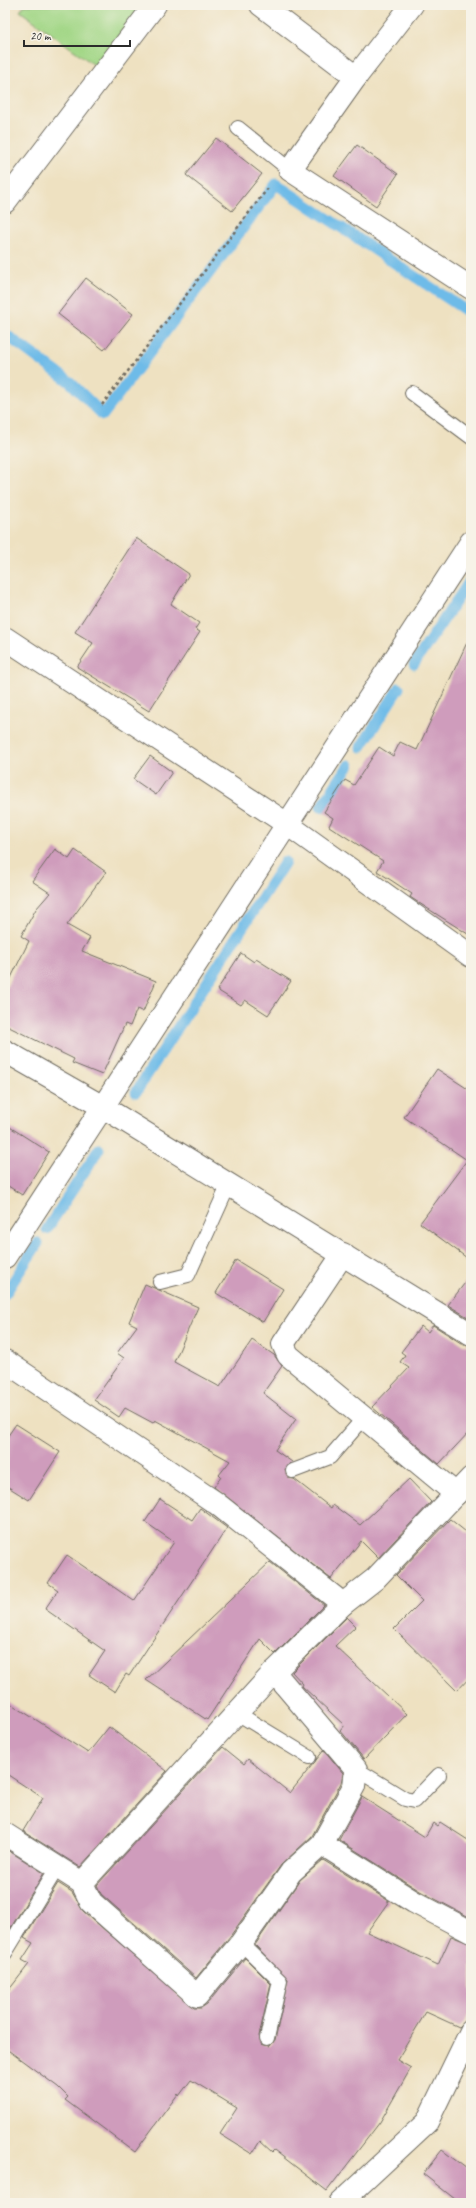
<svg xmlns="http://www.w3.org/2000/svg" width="476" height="2208" font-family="Caveat,sans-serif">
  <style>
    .green { fill: #a3d787; stroke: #678159 }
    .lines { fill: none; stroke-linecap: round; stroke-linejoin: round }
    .stream { stroke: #6ebbe8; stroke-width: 11 }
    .building { fill: #cf9cbc }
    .lane-casing { stroke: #6f6b60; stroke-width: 16 }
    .street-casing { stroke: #6f6b60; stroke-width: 24 }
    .path { stroke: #6f6b60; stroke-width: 2.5; stroke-dasharray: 3 3; stroke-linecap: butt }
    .lane { stroke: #fff; stroke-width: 14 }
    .street { stroke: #fff; stroke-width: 22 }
  </style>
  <rect width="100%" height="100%" fill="#f7f3e8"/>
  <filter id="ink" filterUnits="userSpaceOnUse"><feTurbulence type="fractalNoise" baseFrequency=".025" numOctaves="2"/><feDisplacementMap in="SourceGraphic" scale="8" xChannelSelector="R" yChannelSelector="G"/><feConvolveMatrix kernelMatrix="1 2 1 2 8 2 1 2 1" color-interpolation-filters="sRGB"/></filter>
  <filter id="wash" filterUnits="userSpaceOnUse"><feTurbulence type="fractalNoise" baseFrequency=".012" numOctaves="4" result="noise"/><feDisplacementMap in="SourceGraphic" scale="16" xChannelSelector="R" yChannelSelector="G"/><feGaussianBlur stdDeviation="0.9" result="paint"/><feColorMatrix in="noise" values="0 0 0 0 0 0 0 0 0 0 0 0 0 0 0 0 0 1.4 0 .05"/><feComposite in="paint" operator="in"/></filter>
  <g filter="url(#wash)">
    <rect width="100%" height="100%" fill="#eee1c1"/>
    <path class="green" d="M 25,5 L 145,5 L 97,67 L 20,11 Z"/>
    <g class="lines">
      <g class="stream">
        <path d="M 5,334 L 70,382 L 103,415 L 276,184 L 471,314"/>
        <path d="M 414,664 L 471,579"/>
        <path d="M 361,747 L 399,688"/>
        <path d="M 321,807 L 349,765"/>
        <path d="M 136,1092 L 285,862"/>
        <path d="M 47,1229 L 99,1149"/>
        <path d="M 5,1294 L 38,1243"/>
      </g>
    </g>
    <g id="blocks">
      <g class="building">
        <path d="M 216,138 L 262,174 L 232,211 L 186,175 Z"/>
        <path d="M 357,145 L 398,174 L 376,206 L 334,176 Z"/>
        <path d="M 86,278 L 133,314 L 104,350 L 58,314 Z"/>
        <path d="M 136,538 L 189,574 L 171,604 L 199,623 L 195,629 L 200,632 L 149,711 L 77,667 L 93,643 L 75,632 Z"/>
        <path d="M 471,634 L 471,936 L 419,903 L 410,897 L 412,894 L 377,871 L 383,861 L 329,826 L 333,818 L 324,812 L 345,780 L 354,785 L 379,747 L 393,756 L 400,742 L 417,750 Z"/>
        <path d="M 150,756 L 172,772 L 156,795 L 133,779 Z"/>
        <path d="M 55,849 L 69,859 L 75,850 L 106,872 L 67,925 L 90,938 L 82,951 L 156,981 L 143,1012 L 137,1009 L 130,1026 L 125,1024 L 102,1075 L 72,1063 L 74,1059 L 5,1025 L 5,990 L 29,941 L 21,936 L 36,909 L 50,893 L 32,881 Z"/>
        <path d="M 241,953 L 254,962 L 256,959 L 291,981 L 268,1015 L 245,1000 L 241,1005 L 217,990 Z"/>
        <path d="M 437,1069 L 471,1091 L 471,1261 L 420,1223 L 467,1160 L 404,1117 Z"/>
        <path d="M 5,1124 L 49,1152 L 22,1195 L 5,1184 Z"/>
        <path d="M 236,1260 L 283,1289 L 263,1322 L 216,1293 Z"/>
        <path d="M 471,1275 L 471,1319 L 448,1305 Z"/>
        <path d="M 145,1284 L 198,1307 L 174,1362 L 220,1387 L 252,1340 L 274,1355 L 282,1366 L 263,1393 L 296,1419 L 275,1450 L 292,1462 L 285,1469 L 288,1478 L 294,1479 L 331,1508 L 333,1505 L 360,1525 L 409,1479 L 431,1502 L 378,1558 L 361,1541 L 331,1579 L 214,1487 L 221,1477 L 219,1475 L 230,1461 L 155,1420 L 153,1423 L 125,1408 L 119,1417 L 94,1400 L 124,1358 L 117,1353 L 137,1326 L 129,1322 Z"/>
        <path d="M 433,1325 L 464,1345 L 471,1346 L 471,1430 L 439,1464 L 372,1407 L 409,1368 L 400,1362 L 405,1355 L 401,1352 L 421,1326 L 428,1332 Z"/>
        <path d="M 16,1424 L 60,1452 L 29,1500 L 5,1485 L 5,1440 Z"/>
        <path d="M 160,1499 L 192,1520 L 200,1508 L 227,1528 L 129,1676 L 126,1674 L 115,1692 L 89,1675 L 105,1651 L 45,1609 L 58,1590 L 48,1583 L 67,1555 L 134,1601 L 174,1542 L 145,1522 Z"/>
        <path d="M 450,1519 L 471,1536 L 471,1676 L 457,1691 L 394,1629 L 422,1601 L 396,1575 Z"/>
        <path d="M 270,1562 L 324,1605 L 275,1654 L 260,1639 L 207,1720 L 146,1680 Z"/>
        <path d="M 347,1617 L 356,1626 L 335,1646 L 407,1714 L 364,1759 L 340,1730 L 344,1725 L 302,1686 L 303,1684 L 292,1672 Z"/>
        <path d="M 5,1700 L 88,1753 L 109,1727 L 167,1771 L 80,1867 L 23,1831 L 43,1798 L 5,1773 Z"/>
        <path d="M 223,1747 L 244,1764 L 248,1759 L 290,1793 L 324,1750 L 343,1773 L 341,1783 L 312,1836 L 281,1865 L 231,1935 L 196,1978 L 101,1894 L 97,1885 Z"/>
        <path d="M 362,1797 L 425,1837 L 433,1823 L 437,1826 L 440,1822 L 471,1842 L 471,1918 L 420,1891 L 339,1840 Z"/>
        <path d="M 9,1851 L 44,1873 L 10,1929 L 5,1927 L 5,1857 Z"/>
        <path d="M 323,1860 L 389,1901 L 367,1932 L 438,1965 L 451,1936 L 471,1944 L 471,2008 L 466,2020 L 459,2027 L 426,2012 L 397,2060 L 411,2068 L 380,2122 L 327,2191 L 274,2150 L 272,2152 L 260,2141 L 252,2154 L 220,2134 L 237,2108 L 191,2080 L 179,2096 L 178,2094 L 135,2152 L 65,2100 L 68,2097 L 58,2087 L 5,2048 L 5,1995 L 29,1964 L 22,1960 L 33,1943 L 24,1938 L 58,1883 L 72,1892 L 83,1911 L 194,2008 L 201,2008 L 207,2004 L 245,1958 L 271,1984 L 259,2036 L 262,2044 L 270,2046 L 275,2040 L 288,1979 L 255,1945 L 300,1880 Z"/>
        <path d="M 442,2150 L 471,2172 L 471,2203 L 460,2203 L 423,2174 Z"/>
      </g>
    </g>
  </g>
  <g filter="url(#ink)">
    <use href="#blocks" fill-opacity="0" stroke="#6f6b60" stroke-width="1"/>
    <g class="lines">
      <defs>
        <g id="lane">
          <path d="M 238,128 L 290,170"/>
          <path d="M 412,393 L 471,437"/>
          <path d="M 160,1282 L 188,1275 L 229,1184"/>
          <path d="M 293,1471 L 330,1457 L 363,1419"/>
          <path d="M 237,1713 L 309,1757"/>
          <path d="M 356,1769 L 405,1799 L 414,1801 L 439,1775"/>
          <path d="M 241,1943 L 280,1981 L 267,2038"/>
          <path d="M 5,1953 L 57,1868"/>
        </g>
        <g id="street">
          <path d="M 261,5 L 356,77"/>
          <path d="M 412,5 L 356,77 L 290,170 L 471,288"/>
          <path d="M 5,202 L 155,5"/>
          <path d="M 5,638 L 287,824 L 471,956"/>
          <path d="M 5,1051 L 103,1107 L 471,1334"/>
          <path d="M 343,1254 L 283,1344 L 288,1355 L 456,1494"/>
          <path d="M 5,1257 L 471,542"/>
          <path d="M 5,1361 L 216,1503 L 343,1604"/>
          <path d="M 5,1834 L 82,1883 L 91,1902 L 197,1996 L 241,1943 L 291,1872 L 322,1844 L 354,1786 L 356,1769 L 274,1672 L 343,1604 L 375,1579 L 471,1478"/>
          <path d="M 322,1844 L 414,1902 L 471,1932"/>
          <path d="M 82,1883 L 274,1672"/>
          <path d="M 340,2203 L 427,2122 L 471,2031"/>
        </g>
      </defs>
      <use href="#lane" class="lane-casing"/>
      <use href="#street" class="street-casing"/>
      <path class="path" d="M 102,405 L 268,188"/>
      <use href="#lane" class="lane"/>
      <use href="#street" class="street"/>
    </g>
  </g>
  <rect width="476" height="2208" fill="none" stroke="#f7f3e8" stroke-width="20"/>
  <path d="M24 40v6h106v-6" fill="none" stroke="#2b2b2b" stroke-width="2"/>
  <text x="30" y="40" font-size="12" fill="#2b2b2b" stroke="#f7f3e8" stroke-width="3" paint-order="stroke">20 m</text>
</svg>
